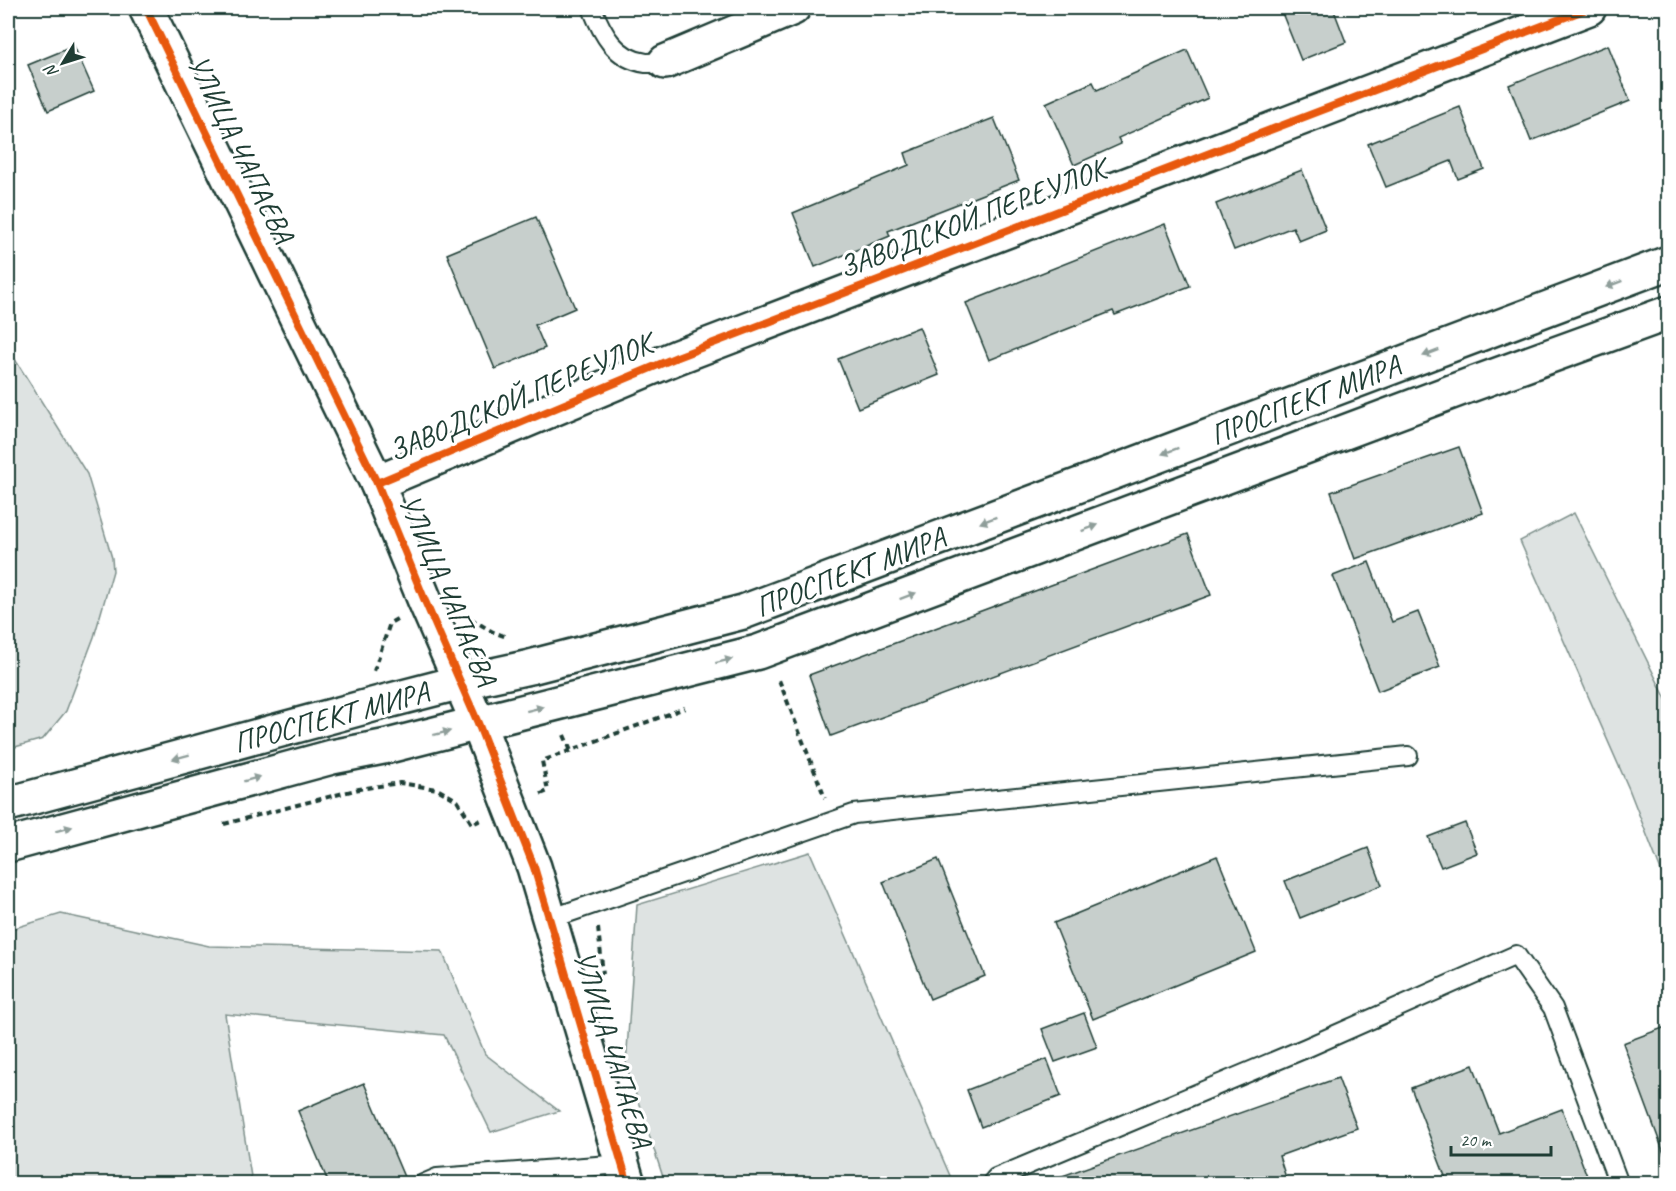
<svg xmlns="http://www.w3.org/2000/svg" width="1676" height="1191" font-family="Caveat,sans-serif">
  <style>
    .green { fill: #dee3e2; stroke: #7e908b; stroke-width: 1.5 }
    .building { fill: #c7cfcc; stroke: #1f3d34; stroke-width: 1.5 }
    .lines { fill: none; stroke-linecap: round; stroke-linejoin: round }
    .service-casing { stroke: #1f3d34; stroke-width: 22 }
    .minor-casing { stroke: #1f3d34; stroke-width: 38 }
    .tertiary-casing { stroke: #1f3d34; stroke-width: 38 }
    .secondary-casing { stroke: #1f3d34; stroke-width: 38 }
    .path { stroke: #1f3d34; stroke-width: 4; stroke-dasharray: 6 4.5; stroke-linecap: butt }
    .service { stroke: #fff; stroke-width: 18 }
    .minor { stroke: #fff; stroke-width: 33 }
    .tertiary { stroke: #fff; stroke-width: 33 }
    .secondary { stroke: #fff; stroke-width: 33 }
    .cycleway-casing { stroke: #fff; stroke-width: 11 }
    .cycleway { stroke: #e8590c; stroke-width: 8 }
    .oneway { fill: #8f9e9a }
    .labels { text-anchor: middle; stroke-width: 6; stroke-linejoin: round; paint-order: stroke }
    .street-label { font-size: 30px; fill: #1f3d34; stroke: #fff }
  </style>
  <rect width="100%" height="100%" fill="#fff"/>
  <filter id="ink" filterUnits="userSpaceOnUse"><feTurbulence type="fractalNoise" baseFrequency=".0167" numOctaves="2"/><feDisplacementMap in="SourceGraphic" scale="12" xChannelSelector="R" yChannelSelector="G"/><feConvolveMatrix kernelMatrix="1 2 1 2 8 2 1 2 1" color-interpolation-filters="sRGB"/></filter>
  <g filter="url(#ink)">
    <g class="green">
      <path d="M 8,328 L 11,353 L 87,474 L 112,558 L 113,571 L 94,637 L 66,711 L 43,739 L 8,749 Z"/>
      <path d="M 1574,513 L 1668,703 L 1668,889 L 1629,789 L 1520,541 Z"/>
      <path d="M 810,852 L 951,1178 L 934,1184 L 665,1183 L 626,1065 L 637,905 Z"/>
      <path d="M 61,914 L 209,946 L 442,951 L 485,1054 L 559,1111 L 491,1132 L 444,1035 L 225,1014 L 252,1183 L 8,1183 L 8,930 Z"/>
    </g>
    <g class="building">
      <path d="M 1297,8 L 1333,8 L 1346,42 L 1301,60 L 1282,13 Z"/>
      <path d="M 1608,45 L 1630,101 L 1531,141 L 1509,85 Z"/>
      <path d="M 74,46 L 94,91 L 48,111 L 28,65 Z"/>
      <path d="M 1187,50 L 1208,98 L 1118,138 L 1121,144 L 1074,165 L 1046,103 L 1093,82 L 1097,90 Z"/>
      <path d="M 1460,107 L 1484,169 L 1458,179 L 1451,161 L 1386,187 L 1368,144 Z"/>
      <path d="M 994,118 L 1019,180 L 888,231 L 890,236 L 815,267 L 793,213 L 909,165 L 905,153 Z"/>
      <path d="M 1302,170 L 1326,230 L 1299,241 L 1293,227 L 1234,250 L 1216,204 Z"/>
      <path d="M 536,217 L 575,308 L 535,325 L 545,348 L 495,369 L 447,254 Z"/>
      <path d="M 1165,224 L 1190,286 L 1115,315 L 1113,311 L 989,360 L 966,303 Z"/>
      <path d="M 919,327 L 939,375 L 858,408 L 838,359 Z"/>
      <path d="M 1459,447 L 1483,513 L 1355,559 L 1331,492 Z"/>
      <path d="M 1188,534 L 1211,595 L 831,736 L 809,675 Z"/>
      <path d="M 1369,562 L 1392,622 L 1418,612 L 1440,667 L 1378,691 L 1333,576 Z"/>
      <path d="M 1465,823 L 1477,853 L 1441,867 L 1428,837 Z"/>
      <path d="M 1368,848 L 1382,885 L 1300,918 L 1285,881 Z"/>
      <path d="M 1217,856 L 1256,952 L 1093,1019 L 1054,923 Z"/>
      <path d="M 938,859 L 985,976 L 930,999 L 883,882 Z"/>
      <path d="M 1084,1013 L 1097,1047 L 1055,1062 L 1042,1029 Z"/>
      <path d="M 1668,1026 L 1668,1159 L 1666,1159 L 1623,1043 Z"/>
      <path d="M 1047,1059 L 1061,1096 L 981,1127 L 967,1090 Z"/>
      <path d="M 1473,1065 L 1499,1133 L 1562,1109 L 1590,1184 L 1448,1184 L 1411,1088 Z"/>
      <path d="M 1338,1078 L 1357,1128 L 1279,1156 L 1288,1184 L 1051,1184 L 1051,1180 Z"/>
      <path d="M 364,1083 L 407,1184 L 329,1184 L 298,1111 Z"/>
    </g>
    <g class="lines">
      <defs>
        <g id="service">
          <path d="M 592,8 C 602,33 615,59 646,63 C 652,63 659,62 665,62"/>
          <path d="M 550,919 L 854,814 L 1408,756"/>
          <path d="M 423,1184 L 437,1178 L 623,1164"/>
          <path d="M 991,1184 L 996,1178 L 1306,1048 L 1516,955 L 1553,1008 L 1619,1184"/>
        </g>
        <g id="minor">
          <path d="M 665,62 L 793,8"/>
          <path d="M 377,483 L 677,357 L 1589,8"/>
        </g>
        <path id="tertiary" d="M 146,8 L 377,483 L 425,601 L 478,723 L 534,867 L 628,1184"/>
        <g id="secondary">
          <path d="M 8,804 L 376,704 L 461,682 L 530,667 L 743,612 L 1668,263"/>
          <path d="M 8,845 L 332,757 L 388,746 L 758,652 L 1470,385 L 1668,313"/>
        </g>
      </defs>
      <use href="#service" class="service-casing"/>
      <use href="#minor" class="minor-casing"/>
      <use href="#tertiary" class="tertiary-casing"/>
      <use href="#secondary" class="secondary-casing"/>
      <g class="path">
        <path d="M 471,619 L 493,632 L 507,637"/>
        <path d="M 374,671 L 390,623 L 397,619"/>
        <path d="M 779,680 L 825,798"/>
        <path d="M 564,735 L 571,751"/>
        <path d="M 541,794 L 548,791 L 542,761 L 685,708"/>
        <path d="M 224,824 L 359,789 L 400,783 L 437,789 L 457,800 L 472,824 L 481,820"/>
        <path d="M 598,928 L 603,974"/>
      </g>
      <use href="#service" class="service"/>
      <use href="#minor" class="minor"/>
      <use href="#tertiary" class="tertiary"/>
      <use href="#secondary" class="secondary"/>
      <defs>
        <g id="cycleway">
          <path d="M 146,8 L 377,483 L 425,601 L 478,723 L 534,867 L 628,1184"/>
          <path d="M 377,483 L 677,357 L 1589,8"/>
        </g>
      </defs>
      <use href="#cycleway" class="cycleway-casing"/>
      <use href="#cycleway" class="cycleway"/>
    </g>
    <defs><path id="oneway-solid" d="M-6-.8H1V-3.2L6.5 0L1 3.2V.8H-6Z" transform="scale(1.5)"/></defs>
    <g class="oneway">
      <use href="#oneway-solid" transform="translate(1614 284) rotate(159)"/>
      <use href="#oneway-solid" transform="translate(1431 353) rotate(159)"/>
      <use href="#oneway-solid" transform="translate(1170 451) rotate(159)"/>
      <use href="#oneway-solid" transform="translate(988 520) rotate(159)"/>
      <use href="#oneway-solid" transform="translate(1090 528) rotate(-21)"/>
      <use href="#oneway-solid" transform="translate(908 596) rotate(-21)"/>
      <use href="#oneway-solid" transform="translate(724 661) rotate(-14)"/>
      <use href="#oneway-solid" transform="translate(535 709) rotate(-14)"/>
      <use href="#oneway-solid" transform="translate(442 733) rotate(-14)"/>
      <use href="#oneway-solid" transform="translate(181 757) rotate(165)"/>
      <use href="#oneway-solid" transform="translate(252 779) rotate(-15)"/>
      <use href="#oneway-solid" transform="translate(64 829) rotate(-15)"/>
    </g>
  </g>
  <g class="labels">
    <g class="street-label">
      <text transform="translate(241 149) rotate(64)" y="10">УЛИЦА ЧАПАЕВА</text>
      <text transform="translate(972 218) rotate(-21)" y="10">ЗАВОДСКОЙ ПЕРЕУЛОК</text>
      <text transform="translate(520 397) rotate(-23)" y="10">ЗАВОДСКОЙ ПЕРЕУЛОК</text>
      <text transform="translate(1305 400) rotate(-21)" y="10">ПРОСПЕКТ МИРА</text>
      <text transform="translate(850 572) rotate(-21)" y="10">ПРОСПЕКТ МИРА</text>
      <text transform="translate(448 590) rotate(67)" y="10">УЛИЦА ЧАПАЕВА</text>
      <text transform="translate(331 717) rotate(-15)" y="10">ПРОСПЕКТ МИРА</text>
      <text transform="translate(613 1049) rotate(73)" y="10">УЛИЦА ЧАПАЕВА</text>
    </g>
  </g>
  <rect width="1676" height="1191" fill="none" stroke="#fff" stroke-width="30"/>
  <rect x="15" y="15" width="1646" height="1161" fill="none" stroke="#1f3d34" stroke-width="2" filter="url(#ink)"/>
  <g transform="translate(63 63) rotate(232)" stroke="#ffffff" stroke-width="4.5" paint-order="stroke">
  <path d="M0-4.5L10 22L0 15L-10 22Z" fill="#1f3d34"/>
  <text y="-9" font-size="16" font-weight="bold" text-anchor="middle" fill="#1f3d34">N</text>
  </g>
  <path d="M1451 1146v9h100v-9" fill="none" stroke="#1f3d34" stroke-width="3"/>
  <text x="1460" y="1146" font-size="18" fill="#1f3d34" stroke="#ffffff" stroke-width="4.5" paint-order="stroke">20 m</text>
</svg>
